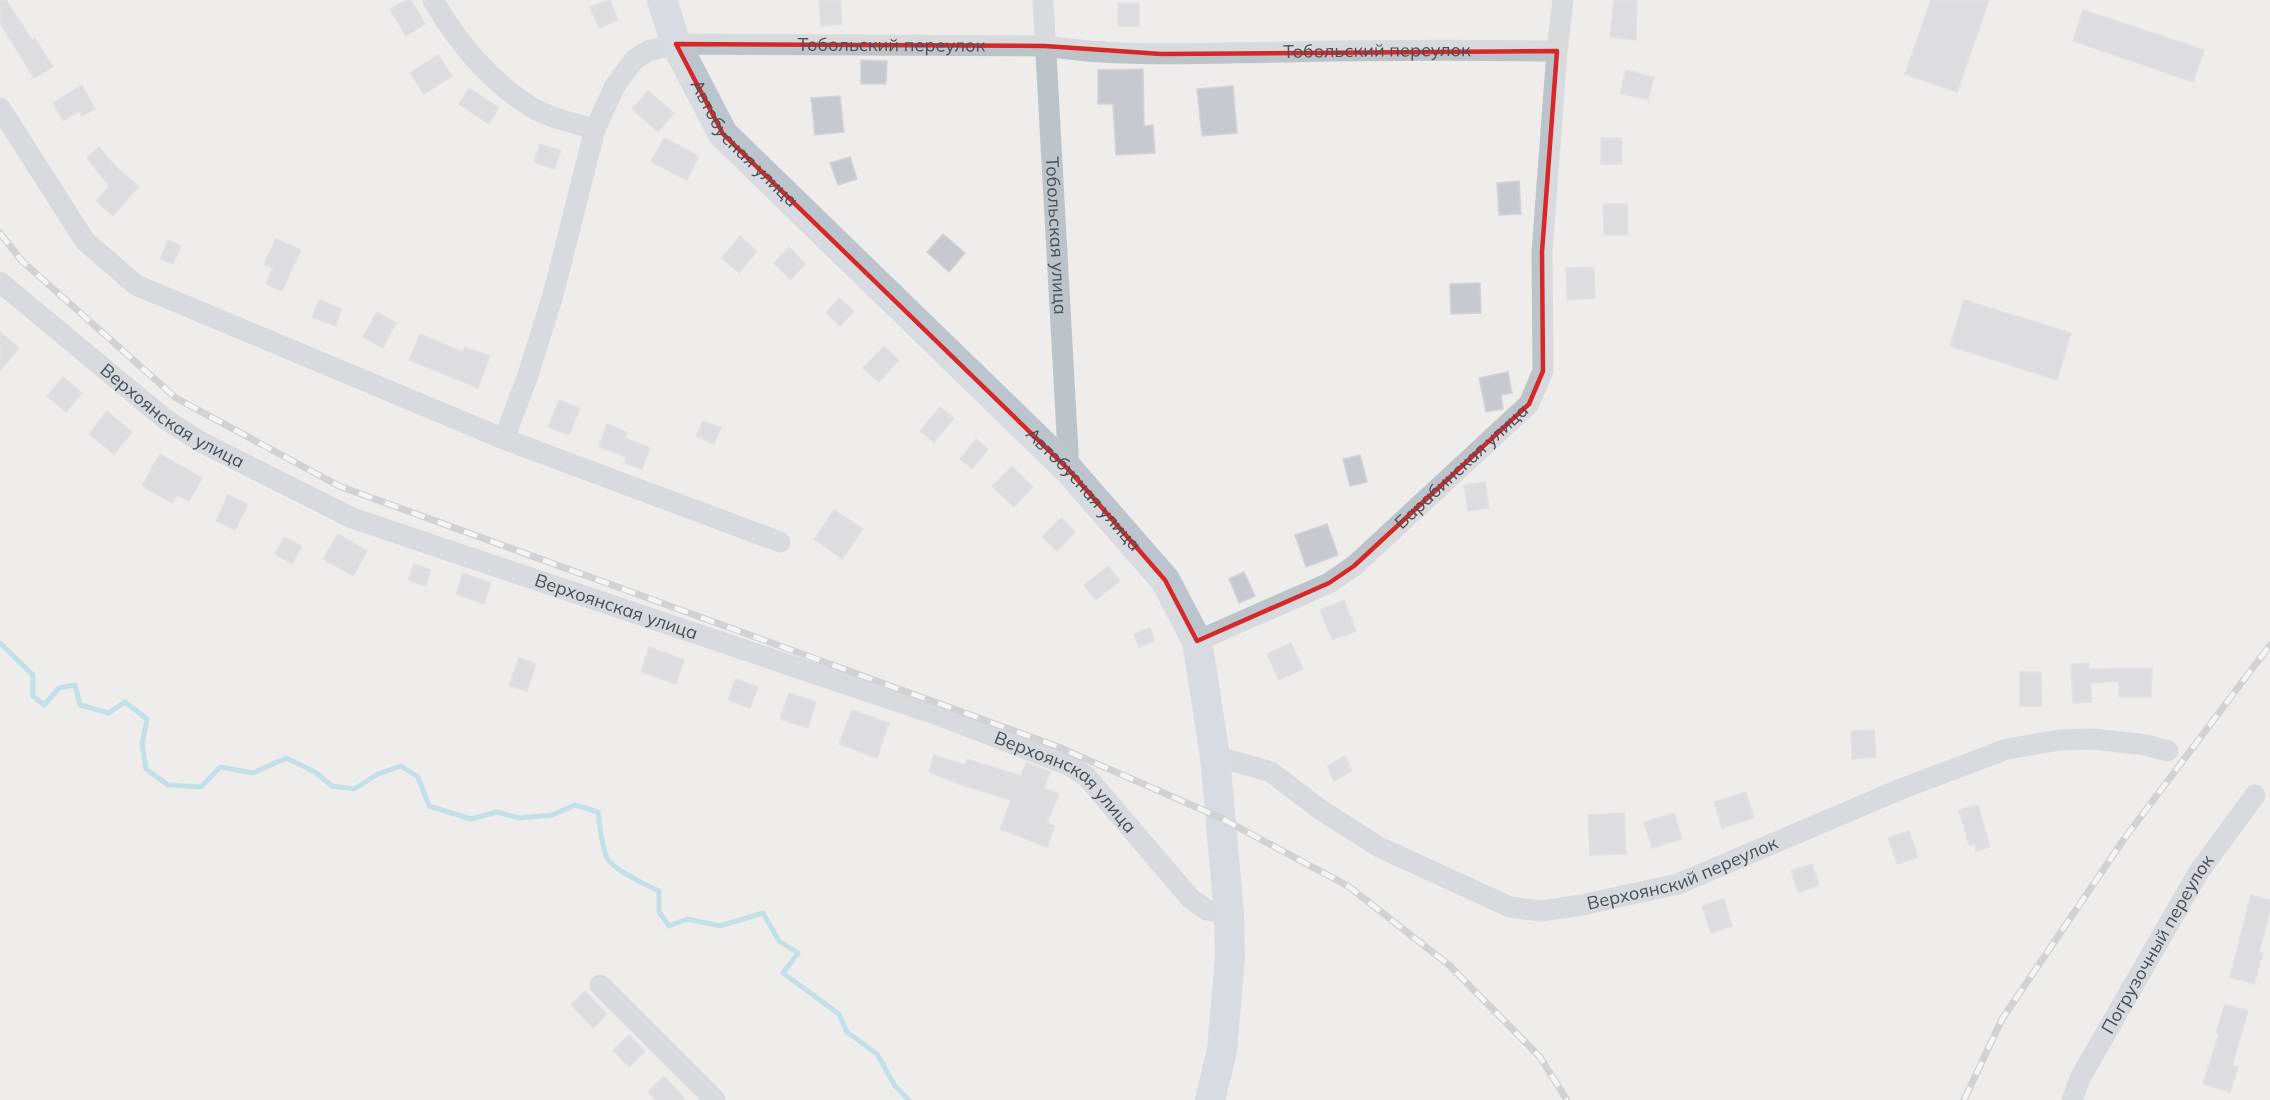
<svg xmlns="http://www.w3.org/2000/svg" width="2270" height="1100" font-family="Mulish,sans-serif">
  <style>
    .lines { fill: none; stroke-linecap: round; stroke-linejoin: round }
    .stream { stroke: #91d1e0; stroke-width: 5 }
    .building { fill: #c7c9cf; stroke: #d1d3d7; stroke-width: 1.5 }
    .street { stroke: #bcc4ca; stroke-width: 21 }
    .secondary { stroke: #bcc5ce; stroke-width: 30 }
    .rail-casing { stroke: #afb2b6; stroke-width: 7 }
    .rail { stroke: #fff; stroke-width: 4.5; stroke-dasharray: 14; stroke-linecap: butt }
    .marked { fill: none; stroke: #d62828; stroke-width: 4.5; stroke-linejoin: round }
    .labels { text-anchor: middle; stroke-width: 4.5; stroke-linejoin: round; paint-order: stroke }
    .street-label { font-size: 18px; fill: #475057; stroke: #fff }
  </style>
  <rect width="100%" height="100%" fill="#efecec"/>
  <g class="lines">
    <path class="stream" d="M 0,643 L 33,675 L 33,696 L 44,705 L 59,688 L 75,685 L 80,705 L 109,713 L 125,702 L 147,719 L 142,744 L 146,769 L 168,785 L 201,787 L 220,767 L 253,773 L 286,758 L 315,772 L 332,786 L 354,789 L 378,774 L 401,766 L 418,777 L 429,806 L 471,819 L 497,812 L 519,818 L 552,815 L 575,805 L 598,812 C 600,827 601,844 607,858 C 613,870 647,885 659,891 L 659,912 L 669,926 L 687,919 L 720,926 L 763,913 L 779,941 L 798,953 L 783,973 L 839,1014 L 847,1032 L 877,1054 L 895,1086 L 909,1100"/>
  </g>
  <g class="building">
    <path d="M 0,0 L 6,0 L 32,40 L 35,38 L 53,67 L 34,78 L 0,23 Z"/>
    <path d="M 407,0 L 411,0 L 425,24 L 406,36 L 390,9 Z"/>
    <path d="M 610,0 L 618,20 L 599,28 L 590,7 Z"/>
    <path d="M 819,0 L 840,0 L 842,24 L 821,26 Z"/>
    <path d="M 1614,0 L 1637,0 L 1636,40 L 1610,37 Z"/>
    <path d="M 1931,0 L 1989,0 L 1957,92 L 1905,74 Z"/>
    <rect x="1118" y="3" width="21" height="23"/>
    <path d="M 2083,10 L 2204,50 L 2193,82 L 2073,41 Z"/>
    <path d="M 438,55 L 452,76 L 424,94 L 410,73 Z"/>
    <path d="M 861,60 L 887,61 L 886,84 L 861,84 Z"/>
    <path d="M 1143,69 L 1144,126 L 1153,125 L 1155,153 L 1116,155 L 1113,104 L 1098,104 L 1098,70 Z"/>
    <path d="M 1626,70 L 1654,77 L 1648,100 L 1620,93 Z"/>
    <path d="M 82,85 L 95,109 L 82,116 L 79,111 L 63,121 L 53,103 Z"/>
    <path d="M 1233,86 L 1237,133 L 1202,136 L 1197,89 Z"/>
    <path d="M 469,88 L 499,108 L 489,124 L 459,104 Z"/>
    <path d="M 648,91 L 674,113 L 658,132 L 632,109 Z"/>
    <path d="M 840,96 L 844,132 L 815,135 L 811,98 Z"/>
    <path d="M 664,138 L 699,156 L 687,180 L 651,162 Z"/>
    <rect x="1601" y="138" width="21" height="26"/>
    <path d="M 540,144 L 561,151 L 554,169 L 534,162 Z"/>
    <path d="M 99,147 L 116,167 L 139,186 L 113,216 L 96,201 L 109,186 L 87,158 Z"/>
    <path d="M 850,157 L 857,179 L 838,185 L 830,163 Z"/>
    <path d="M 1519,181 L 1521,214 L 1499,215 L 1497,183 Z"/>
    <path d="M 1603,204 L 1627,204 L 1628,235 L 1604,235 Z"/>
    <path d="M 943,234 L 965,253 L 949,272 L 927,252 Z"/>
    <path d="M 740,236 L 757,251 L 739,273 L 722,258 Z"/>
    <path d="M 276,239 L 301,250 L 282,291 L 266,284 L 273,268 L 264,264 Z"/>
    <path d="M 168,240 L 181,246 L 173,264 L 160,259 Z"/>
    <path d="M 789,247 L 805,264 L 790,280 L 774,263 Z"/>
    <path d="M 1594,267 L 1595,298 L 1567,300 L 1566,268 Z"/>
    <path d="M 1480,283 L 1481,313 L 1451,314 L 1450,284 Z"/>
    <path d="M 839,298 L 854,311 L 840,326 L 826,313 Z"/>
    <path d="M 319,300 L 342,309 L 335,326 L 312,317 Z"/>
    <path d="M 1964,300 L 2071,333 L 2057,380 L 1950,346 Z"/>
    <path d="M 377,312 L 396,323 L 383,348 L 363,337 Z"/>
    <path d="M 0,332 L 19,348 L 0,371 Z"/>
    <path d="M 420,334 L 463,352 L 465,347 L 490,356 L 478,388 L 409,360 Z"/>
    <path d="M 884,346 L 899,360 L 879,382 L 863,368 Z"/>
    <path d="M 1508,372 L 1512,393 L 1501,395 L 1503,409 L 1486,412 L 1479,378 Z"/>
    <path d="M 63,377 L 82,393 L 66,412 L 47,396 Z"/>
    <path d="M 559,400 L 580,408 L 569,435 L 548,427 Z"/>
    <path d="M 940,407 L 954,418 L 934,442 L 920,431 Z"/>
    <path d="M 107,411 L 132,432 L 114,454 L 89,434 Z"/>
    <path d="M 703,421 L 721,428 L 714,444 L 696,436 Z"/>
    <path d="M 607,424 L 627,432 L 625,438 L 650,448 L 642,469 L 624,463 L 626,457 L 599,447 Z"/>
    <path d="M 976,439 L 988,449 L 972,469 L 960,459 Z"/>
    <path d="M 160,454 L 202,478 L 189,501 L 177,495 L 172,503 L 142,486 Z"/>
    <path d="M 1360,455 L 1367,482 L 1350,486 L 1343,459 Z"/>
    <path d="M 1012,466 L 1033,487 L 1014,507 L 992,486 Z"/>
    <path d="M 1485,482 L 1489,508 L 1468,511 L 1464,485 Z"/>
    <path d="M 228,495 L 248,504 L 235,530 L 216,521 Z"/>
    <path d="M 834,510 L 863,529 L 842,559 L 814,539 Z"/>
    <path d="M 1061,518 L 1075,532 L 1057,551 L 1042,537 Z"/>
    <path d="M 1327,524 L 1338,555 L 1306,567 L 1295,535 Z"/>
    <path d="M 338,534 L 367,551 L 353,576 L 323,559 Z"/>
    <path d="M 284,537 L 302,546 L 292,564 L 275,554 Z"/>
    <path d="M 414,564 L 431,570 L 425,586 L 408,580 Z"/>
    <path d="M 1108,566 L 1120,581 L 1096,600 L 1084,585 Z"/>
    <path d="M 1244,572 L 1255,596 L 1239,603 L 1229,579 Z"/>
    <path d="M 463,573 L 491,583 L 484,604 L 456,594 Z"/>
    <path d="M 1344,600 L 1356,631 L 1332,640 L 1320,610 Z"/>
    <path d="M 1150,628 L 1155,641 L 1139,647 L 1134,634 Z"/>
    <path d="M 1291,643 L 1303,669 L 1279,680 L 1267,654 Z"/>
    <path d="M 649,647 L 684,660 L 676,684 L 641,672 Z"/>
    <path d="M 519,658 L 536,664 L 527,691 L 509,685 Z"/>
    <path d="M 2089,663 L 2089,669 L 2152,668 L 2151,697 L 2119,697 L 2119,681 L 2090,683 L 2092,702 L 2073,703 L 2071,664 Z"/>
    <path d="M 2020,672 L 2041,672 L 2042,706 L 2020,706 Z"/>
    <path d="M 735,679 L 758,687 L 750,708 L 728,700 Z"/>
    <path d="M 789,693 L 816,702 L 808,728 L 780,719 Z"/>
    <path d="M 852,710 L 889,723 L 877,758 L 839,744 Z"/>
    <path d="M 1874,730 L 1876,757 L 1852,759 L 1851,731 Z"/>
    <path d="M 934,755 L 965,765 L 967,759 L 1021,776 L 1026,762 L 1050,772 L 1044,788 L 1059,794 L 1047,823 L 1055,826 L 1047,847 L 1000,829 L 1011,800 L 959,784 L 929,772 Z"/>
    <path d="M 1345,756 L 1352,771 L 1334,781 L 1327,766 Z"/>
    <path d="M 1746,792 L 1754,818 L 1722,828 L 1714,802 Z"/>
    <path d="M 1978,805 L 1990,847 L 1976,851 L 1974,844 L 1969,845 L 1959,810 Z"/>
    <path d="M 1624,813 L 1626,854 L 1590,855 L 1588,815 Z"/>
    <path d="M 1674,813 L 1682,839 L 1652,848 L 1644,822 Z"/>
    <path d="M 1909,831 L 1918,857 L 1897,864 L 1888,838 Z"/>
    <path d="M 1812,864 L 1819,885 L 1798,892 L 1791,871 Z"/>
    <path d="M 2251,895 L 2270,900 L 2270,912 L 2259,952 L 2263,953 L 2254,984 L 2230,977 Z"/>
    <path d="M 1724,899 L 1732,926 L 1711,933 L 1702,906 Z"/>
    <path d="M 585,991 L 607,1014 L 593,1028 L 571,1005 Z"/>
    <path d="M 2225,1004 L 2248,1011 L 2232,1066 L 2238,1067 L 2230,1092 L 2203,1084 L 2219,1034 L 2216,1033 Z"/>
    <path d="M 629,1035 L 645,1051 L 629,1067 L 613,1050 Z"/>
    <path d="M 664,1076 L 686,1100 L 656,1100 L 648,1092 Z"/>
  </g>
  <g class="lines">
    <g class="street">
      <path d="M 433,0 C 457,42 491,83 533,108 C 552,119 574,123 595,129"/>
      <path id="s1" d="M 1043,0 L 1069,470"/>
      <path d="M 0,108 L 85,241 L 136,285 L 504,439 L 780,542"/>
      <path id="s2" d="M 0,282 L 165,419 L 199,441 L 352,518 L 941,716 L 1070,766 L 1086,776 L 1191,899 L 1207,910 L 1229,914"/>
      <path id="s3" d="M 504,439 L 528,375 L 553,295 L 595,129 L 616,84 L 635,59 L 648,51 L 676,44 L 1045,46 C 1123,58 1204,53 1283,52 C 1374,50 1465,50 1557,51"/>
      <path id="s4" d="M 1197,641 L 1329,583 L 1354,566 L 1529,404 L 1543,371 L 1542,252 L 1557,51 L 1563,0"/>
      <path id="s5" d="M 1215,756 L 1271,772 L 1321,810 L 1379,847 L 1510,907 L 1541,911 L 1582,905 L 1678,884 L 1901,789 L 2007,749 L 2060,740 L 2094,739 L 2146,745 L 2168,751"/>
      <path d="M 600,985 L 715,1100"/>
      <path id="s6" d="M 2072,1100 L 2080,1078 L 2198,873 L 2255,795"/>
    </g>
    <path class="secondary" id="s7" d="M 662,0 L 676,44 L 723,134 L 1069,470 L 1165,580 L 1197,641 L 1215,756 L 1229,914 L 1230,957 L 1222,1051 L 1210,1100"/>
    <defs>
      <g id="rail">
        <path d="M 0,233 L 22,261 L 176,398 L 339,486 L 1056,746 L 1219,817 L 1348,886 L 1449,965 L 1540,1057 L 1567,1100"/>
        <path d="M 1964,1100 L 2002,1019 L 2124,839 L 2270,645"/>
      </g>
    </defs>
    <use href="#rail" class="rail-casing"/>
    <use href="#rail" class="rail"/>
  </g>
  <path d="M0 0H2270V1100H0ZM 676,44 L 1045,46 L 1161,54 L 1557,51 L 1542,252 L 1543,371 L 1529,404 L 1354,566 L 1329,583 L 1197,641 L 1165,580 L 1069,470 L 723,134 Z" fill="#efecec" fill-opacity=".55" fill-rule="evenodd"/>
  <path class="marked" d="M 676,44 L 1045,46 L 1161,54 L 1557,51 L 1542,252 L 1543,371 L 1529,404 L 1354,566 L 1329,583 L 1197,641 L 1165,580 L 1069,470 L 723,134 Z"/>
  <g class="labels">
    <g class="street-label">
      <text dy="6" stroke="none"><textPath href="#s3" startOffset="664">Тобольский переулок</textPath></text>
      <text dy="6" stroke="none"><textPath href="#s3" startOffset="1150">Тобольский переулок</textPath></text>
      <text dy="6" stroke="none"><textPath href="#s7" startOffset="168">Автобусная улица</textPath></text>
      <text dy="6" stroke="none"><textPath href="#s1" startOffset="236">Тобольская улица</textPath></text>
      <text dy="6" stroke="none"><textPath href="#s2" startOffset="219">Верхоянская улица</textPath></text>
      <text dy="6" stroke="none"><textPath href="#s4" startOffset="321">Барабинская улица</textPath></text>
      <text dy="6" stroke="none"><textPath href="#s7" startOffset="654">Автобусная улица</textPath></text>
      <text dy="6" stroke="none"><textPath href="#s2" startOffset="705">Верхоянская улица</textPath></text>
      <text dy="6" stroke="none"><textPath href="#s2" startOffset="1191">Верхоянская улица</textPath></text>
      <text dy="6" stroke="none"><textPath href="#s5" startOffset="512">Верхоянский переулок</textPath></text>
      <text dy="6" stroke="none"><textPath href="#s6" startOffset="178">Погрузочный переулок</textPath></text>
    </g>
  </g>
</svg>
